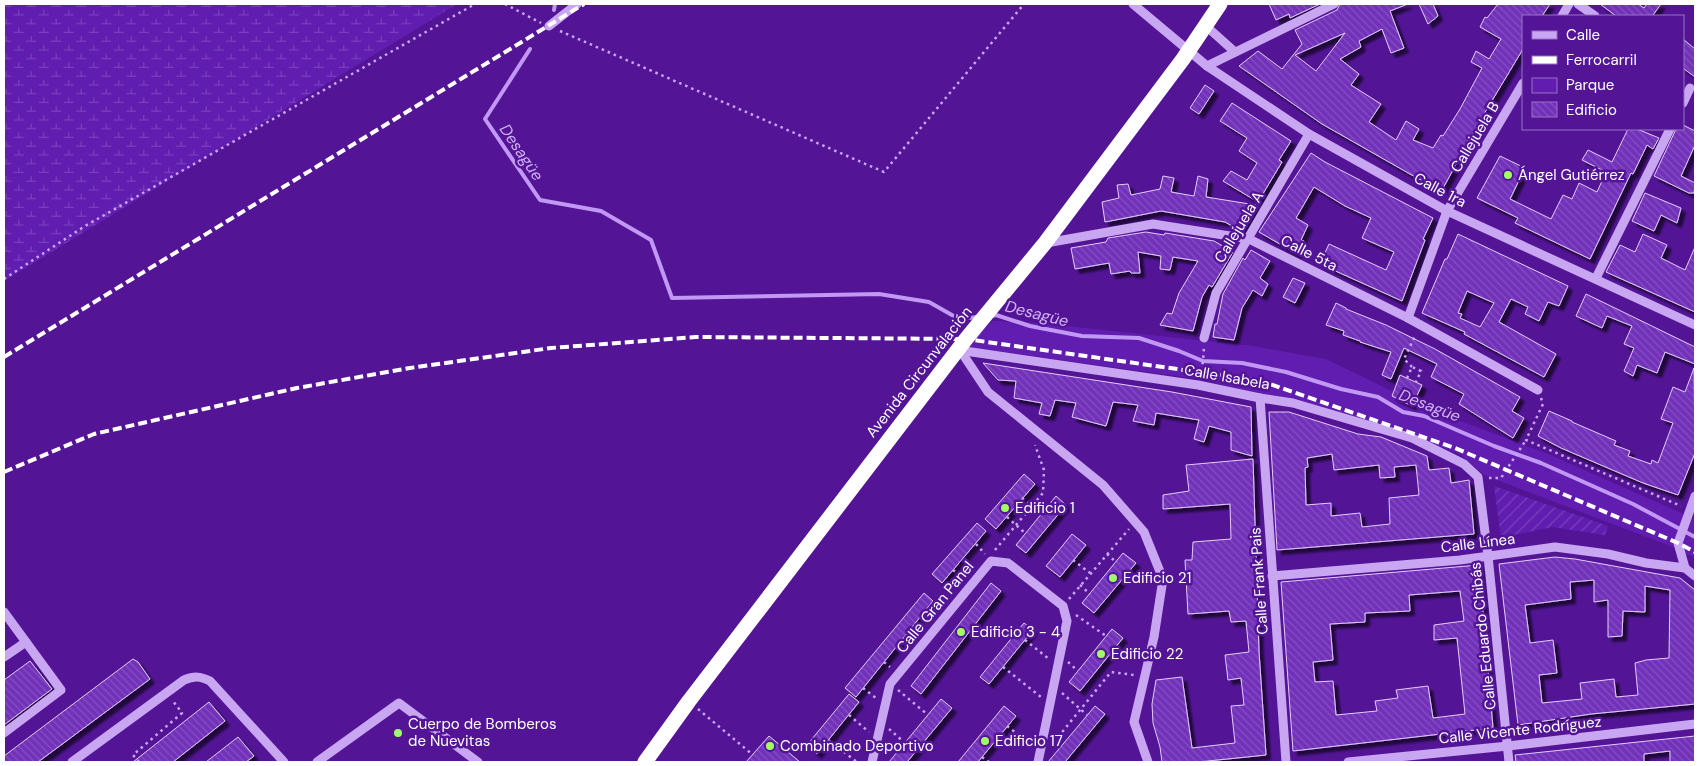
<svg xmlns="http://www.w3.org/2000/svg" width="1699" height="766" font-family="'DM Sans',sans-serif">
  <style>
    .green { fill: #611db0 }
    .wetland { fill: url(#wetland-marsh) }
    .garden { fill: url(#garden-furrows) }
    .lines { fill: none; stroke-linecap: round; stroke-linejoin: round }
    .stream { stroke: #c298f5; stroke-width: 4 }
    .building { fill: url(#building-back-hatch); stroke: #e3cdfc; fill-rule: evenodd; filter: url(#shadow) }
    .path { stroke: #c9a6f2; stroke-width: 2.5; stroke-dasharray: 2.5 4; stroke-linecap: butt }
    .minor { stroke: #c9a6f2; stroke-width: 9 }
    .highway { stroke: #fff; stroke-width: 15 }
    .rail { stroke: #fff; stroke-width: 4; stroke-dasharray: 9 4; stroke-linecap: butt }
    .poi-dot { fill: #a0ff67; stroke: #531596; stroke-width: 2 }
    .labels { text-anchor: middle; stroke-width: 5; stroke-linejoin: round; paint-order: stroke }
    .street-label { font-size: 15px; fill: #fff; stroke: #531596 }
    .poi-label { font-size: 15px; fill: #fff; stroke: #531596; text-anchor: start }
    .water-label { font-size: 16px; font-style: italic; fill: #d3b2f9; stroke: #531596 }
  </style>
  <defs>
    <pattern id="wetland-marsh" width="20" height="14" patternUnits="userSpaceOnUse" patternTransform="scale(1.25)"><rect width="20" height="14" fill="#611db0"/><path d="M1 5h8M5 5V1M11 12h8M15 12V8" fill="none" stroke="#793fbc"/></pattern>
    <pattern id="garden-furrows" width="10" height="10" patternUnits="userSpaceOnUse" patternTransform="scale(1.25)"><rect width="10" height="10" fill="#611db0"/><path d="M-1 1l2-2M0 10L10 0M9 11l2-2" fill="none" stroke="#793fbc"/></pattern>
    <pattern id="building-back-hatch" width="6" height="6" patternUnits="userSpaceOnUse" patternTransform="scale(1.25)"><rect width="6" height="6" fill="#7130b9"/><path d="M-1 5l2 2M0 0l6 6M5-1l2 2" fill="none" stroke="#864fc4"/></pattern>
    <filter id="shadow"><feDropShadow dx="4.5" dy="4.5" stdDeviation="1" flood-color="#0009"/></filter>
  </defs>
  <rect width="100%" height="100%" fill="#531596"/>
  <path class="green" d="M 992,321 L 1039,323 L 1253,346 L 1326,359 L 1429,409 L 1548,454 L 1695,519 L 1695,558 L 1673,547 L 1484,475 L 1461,455 L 1417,437 L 1292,398 L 1262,394 L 1198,379 L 967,347 Z"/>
  <path class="wetland" d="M 4,4 L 457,4 L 4,281 Z"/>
  <path class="garden" d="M 1494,486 L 1608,526 L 1605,535 L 1552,527 L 1501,538 Z"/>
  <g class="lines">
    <g class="stream">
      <path d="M 554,10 L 555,4"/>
      <path d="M 530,49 L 485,119 L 540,200 L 601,211 L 651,240 L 672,298 L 879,294 L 929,302 L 959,319 L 977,317"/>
      <path d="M 992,316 L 996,315 L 1030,326 L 1082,336 L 1139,338 L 1179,351 L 1203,361 L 1242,363 L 1286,372 L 1341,389 L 1378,397 L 1403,412 L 1424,416 L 1494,446 L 1541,463 L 1633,504 L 1695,537"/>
    </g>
  </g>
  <g class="building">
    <path d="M 1269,4 L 1320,4 L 1290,18 L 1289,14 L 1276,20 Z"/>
    <path d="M 1340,4 L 1408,4 L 1390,11 L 1404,48 L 1391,53 L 1382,29 L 1359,41 L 1361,47 L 1340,59 L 1359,74 L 1351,85 L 1381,104 L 1369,122 L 1396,140 L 1406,121 L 1419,129 L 1413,140 L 1433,148 L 1441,135 L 1443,136 L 1460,109 L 1482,68 L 1471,62 L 1476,51 L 1489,59 L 1501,39 L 1480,27 L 1485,17 L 1487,18 L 1498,4 L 1550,4 L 1542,16 L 1523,16 L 1523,49 L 1463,149 L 1464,150 L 1442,190 L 1417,178 L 1322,124 L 1239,66 L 1258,51 L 1282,69 L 1302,44 L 1295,30 L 1337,10 ZM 1345,33 L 1316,71 L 1295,55 Z"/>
    <path d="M 1419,4 L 1433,4 L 1438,16 L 1428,24 Z"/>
    <path d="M 1600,4 L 1638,4 L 1644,8 L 1647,4 L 1661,4 L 1653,15 L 1654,16 L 1616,16 Z"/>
    <path d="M 1683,39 L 1695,49 L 1695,77 L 1683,68 Z"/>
    <path d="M 1205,85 L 1214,91 L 1199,114 L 1190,108 Z"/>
    <path d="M 1232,103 L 1291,141 L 1279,160 L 1282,162 L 1258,202 L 1223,181 L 1231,171 L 1247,180 L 1257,163 L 1239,151 L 1247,138 L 1220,121 Z"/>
    <path d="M 1683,125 L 1695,131 L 1695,145 L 1681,176 L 1695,183 L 1694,193 L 1689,193 L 1654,176 L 1676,129 L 1683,129 Z"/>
    <path d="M 1628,129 L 1637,129 L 1659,138 L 1653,149 L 1647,145 L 1633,174 L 1631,173 L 1590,259 L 1515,223 L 1518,218 L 1477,198 L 1500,156 L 1525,168 L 1510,199 L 1551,219 L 1563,195 L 1572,199 L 1579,183 L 1597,192 L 1606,172 L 1582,160 L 1588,150 L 1612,162 Z"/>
    <path d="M 1311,153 L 1325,162 L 1433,218 L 1423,239 L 1425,240 L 1402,301 L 1320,264 L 1329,244 L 1386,270 L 1394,252 L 1362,238 L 1371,218 L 1345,206 L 1314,187 L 1296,218 L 1308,225 L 1301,240 L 1304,241 L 1297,254 L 1259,232 Z"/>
    <path d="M 1163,176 L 1174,178 L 1171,192 L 1194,196 L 1198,176 L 1208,179 L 1206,197 L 1256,205 L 1242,232 L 1225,222 L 1161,211 L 1105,222 L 1102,202 L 1119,198 L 1117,185 L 1128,184 L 1131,195 L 1160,189 Z"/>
    <path d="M 1645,193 L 1681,208 L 1677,223 L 1661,215 L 1654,231 L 1632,221 Z"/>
    <path d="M 1146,232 L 1164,235 L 1165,233 L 1214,241 L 1233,252 L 1212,287 L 1209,285 L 1202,297 L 1193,331 L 1160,325 L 1167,313 L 1172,314 L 1179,293 L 1198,261 L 1173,257 L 1170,270 L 1160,269 L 1161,256 L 1138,252 L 1140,273 L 1131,273 L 1130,271 L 1111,274 L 1109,263 L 1075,269 L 1071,248 L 1106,242 L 1108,238 Z"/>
    <path d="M 1458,234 L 1568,286 L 1559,306 L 1548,302 L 1539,321 L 1525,314 L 1528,307 L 1511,299 L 1499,322 L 1556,354 L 1544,377 L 1464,334 L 1465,332 L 1422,313 L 1445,259 L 1447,259 ZM 1467,291 L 1494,303 L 1480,327 L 1460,318 L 1462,314 L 1458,313 Z"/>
    <path d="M 1643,234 L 1667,245 L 1661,258 L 1685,270 L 1695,247 L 1695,312 L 1606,272 L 1620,245 L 1635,252 Z"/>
    <path d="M 1251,250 L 1270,261 L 1260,278 L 1268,284 L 1262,296 L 1253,290 L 1242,308 L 1234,340 L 1213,337 L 1215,324 L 1217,324 L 1223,294 L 1243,258 L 1245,260 Z"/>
    <path d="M 1293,278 L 1305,283 L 1295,303 L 1283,297 Z"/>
    <path d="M 1586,294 L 1695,347 L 1695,364 L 1665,352 L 1657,373 L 1637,365 L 1633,376 L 1624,371 L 1634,348 L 1624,344 L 1632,326 L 1607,316 L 1602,328 L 1576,316 Z"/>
    <path d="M 1336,303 L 1346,308 L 1346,309 L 1386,325 L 1435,349 L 1520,397 L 1512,411 L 1524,418 L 1513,438 L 1459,404 L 1464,394 L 1431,377 L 1437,364 L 1404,348 L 1391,379 L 1382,375 L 1391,352 L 1360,342 L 1360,341 L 1343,335 L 1344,331 L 1326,325 Z"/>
    <path d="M 983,363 L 1172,392 L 1251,407 L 1252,456 L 1231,450 L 1231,432 L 1209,426 L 1204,442 L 1194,439 L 1199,420 L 1156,413 L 1154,425 L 1133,421 L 1138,405 L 1113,402 L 1106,426 L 1072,417 L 1076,403 L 1055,400 L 1050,416 L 1039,414 L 1042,403 L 1014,398 L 1016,381 L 998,380 Z"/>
    <path d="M 1694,368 L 1695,453 L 1678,495 L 1643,483 L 1561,448 L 1538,436 L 1549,411 L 1572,421 L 1572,422 L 1616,441 L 1614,445 L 1630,451 L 1628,456 L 1651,464 L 1652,460 L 1658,463 L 1673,423 L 1661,419 L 1673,387 L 1685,392 Z"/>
    <path d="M 1400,375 L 1422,385 L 1412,406 L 1392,396 Z"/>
    <path d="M 1269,412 L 1289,412 L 1358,434 L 1381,437 L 1427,456 L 1429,470 L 1449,468 L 1451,483 L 1469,480 L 1474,534 L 1277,550 ZM 1332,454 L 1334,470 L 1379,465 L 1380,478 L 1395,477 L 1394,467 L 1416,465 L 1419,495 L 1389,498 L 1390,524 L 1362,527 L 1360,513 L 1331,516 L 1331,503 L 1306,505 L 1305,468 L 1308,467 L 1307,458 Z"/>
    <path d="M 1253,459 L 1259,652 L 1266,755 L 1198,762 L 1162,762 L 1160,747 L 1153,723 L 1152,704 L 1156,680 L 1182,677 L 1192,748 L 1235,743 L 1231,706 L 1244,705 L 1241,678 L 1228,680 L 1225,655 L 1249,652 L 1246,621 L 1231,622 L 1229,611 L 1188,614 L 1185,560 L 1192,560 L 1193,542 L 1231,539 L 1230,504 L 1163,509 L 1163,495 L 1189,491 L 1186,465 Z"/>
    <path d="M 1024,474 L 1035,484 L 996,529 L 985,519 Z"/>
    <path d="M 1056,496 L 1066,505 L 1026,553 L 1016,545 Z"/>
    <path d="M 977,523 L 986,531 L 942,583 L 932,574 Z"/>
    <path d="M 1072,534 L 1086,545 L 1060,577 L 1046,566 Z"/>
    <path d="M 1123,553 L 1136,563 L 1094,613 L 1082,603 Z"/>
    <path d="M 1555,557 L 1575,559 L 1680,578 L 1695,590 L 1695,704 L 1591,714 L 1518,725 L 1499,564 ZM 1594,580 L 1594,602 L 1608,600 L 1608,637 L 1622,636 L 1623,611 L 1645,612 L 1645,586 L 1670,590 L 1669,658 L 1646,660 L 1635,663 L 1638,695 L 1616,697 L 1614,679 L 1580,683 L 1582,699 L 1542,703 L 1539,675 L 1557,673 L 1553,640 L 1530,643 L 1525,605 L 1571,599 L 1570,582 Z"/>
    <path d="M 1479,565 L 1493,728 L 1293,751 L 1281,582 ZM 1460,591 L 1464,621 L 1434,625 L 1434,640 L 1457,638 L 1465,714 L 1433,718 L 1428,686 L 1396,690 L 1398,698 L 1375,701 L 1377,711 L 1336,715 L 1333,681 L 1315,682 L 1313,662 L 1333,660 L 1330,624 L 1365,622 L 1365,613 L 1410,611 L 1409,595 Z"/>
    <path d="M 991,583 L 1001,591 L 921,694 L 911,686 Z"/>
    <path d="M 924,593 L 933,601 L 856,697 L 845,688 Z"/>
    <path d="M 1024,623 L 1033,630 L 989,684 L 980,677 Z"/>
    <path d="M 1112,629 L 1123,638 L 1080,691 L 1069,682 Z"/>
    <path d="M 133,659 L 138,662 L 150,679 L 38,762 L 4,762 L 4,756 Z"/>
    <path d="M 30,661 L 52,689 L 4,725 L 4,680 Z"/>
    <path d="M 849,694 L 859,702 L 817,754 L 807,745 Z"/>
    <path d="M 941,699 L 952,708 L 907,762 L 889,762 Z"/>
    <path d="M 209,702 L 225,721 L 173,762 L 133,762 Z"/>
    <path d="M 1004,706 L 1016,716 L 982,757 L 978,762 L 958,762 Z"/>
    <path d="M 1095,706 L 1105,714 L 1065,762 L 1048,762 Z"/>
    <path d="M 769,736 L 800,762 L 746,762 Z"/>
    <path d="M 1695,736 L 1695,762 L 1670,762 L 1670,751 L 1644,754 L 1644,762 L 1516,762 L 1515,755 Z"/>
    <path d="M 238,737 L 254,756 L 246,762 L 206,762 Z"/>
  </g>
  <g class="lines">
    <g class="path">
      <path d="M 505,4 L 541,23"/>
      <path d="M 560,31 L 884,172 L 1024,4"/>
      <path d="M 4,279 L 85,226 L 475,4"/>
      <path d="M 1412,367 L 1404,359 L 1416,334"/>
      <path d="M 1200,377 L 1203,361 L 1204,347"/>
      <path d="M 1407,378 L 1412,367 L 1421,371 L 1416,382"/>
      <path d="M 1541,398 L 1543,404 L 1526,440 L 1681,506"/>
      <path d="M 1489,478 L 1501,478 L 1526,440"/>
      <path d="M 1022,498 L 1041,514"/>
      <path d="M 1007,517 L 1025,533"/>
      <path d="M 976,544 L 985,554"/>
      <path d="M 995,550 L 1043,493 L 1044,470 L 1035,445"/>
      <path d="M 1107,554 L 1116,562"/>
      <path d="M 1073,560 L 1090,573"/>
      <path d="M 953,570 L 963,578"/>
      <path d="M 1080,585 L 1090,594"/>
      <path d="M 1069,599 L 1129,529"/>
      <path d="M 922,615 L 930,621"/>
      <path d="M 1076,615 L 1106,636"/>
      <path d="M 903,638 L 909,644"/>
      <path d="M 1025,640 L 1049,659"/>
      <path d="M 884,662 L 890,667"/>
      <path d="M 1068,662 L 1078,671"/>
      <path d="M 1003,667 L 1041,697"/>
      <path d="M 863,688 L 876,698"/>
      <path d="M 898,690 L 928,715"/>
      <path d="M 1062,693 L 1087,715"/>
      <path d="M 698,709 L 753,755"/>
      <path d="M 849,715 L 869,732"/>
      <path d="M 1007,726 L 1032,745"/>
      <path d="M 889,729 L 905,743"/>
      <path d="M 828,740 L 857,762"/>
      <path d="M 1051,742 L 1060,749"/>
      <path d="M 1054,742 L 1111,672 L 1134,675"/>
      <path d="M 982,757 L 989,762"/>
      <path d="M 139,762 L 133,755 L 182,713 L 173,701"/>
    </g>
    <g class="minor">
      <path d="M 1133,4 L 1207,66 L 1309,134 L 1447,211 L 1695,325"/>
      <path d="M 1578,4 L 1595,16"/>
      <path d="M 1562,16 L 1569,4"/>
      <path d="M 549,26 L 577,4"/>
      <path d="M 1206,26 L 1235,52"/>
      <path d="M 1207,66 L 1334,4"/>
      <path d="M 1683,103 L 1690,88"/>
      <path d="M 1046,243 L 1153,224 L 1249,239 L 1408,318 L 1538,390"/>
      <path d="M 1596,278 L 1670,129"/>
      <path d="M 1408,318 L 1447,211 L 1523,83"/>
      <path d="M 1204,338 L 1216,293 L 1309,134"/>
      <path d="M 958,350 L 1198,385 L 1260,398 L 1293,403 L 1412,438 L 1464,464 L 1478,477 L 1488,556 L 1509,762"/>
      <path d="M 960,350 L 988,392 L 1103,485 L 1144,532 L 1163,579 L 1154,637 L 1134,722 L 1148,762"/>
      <path d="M 1260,398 L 1286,762"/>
      <path d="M 1685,568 L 1678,543 L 1695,496"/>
      <path d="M 1272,576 L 1460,560 L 1555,547 L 1608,554 L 1646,563 L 1685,568 L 1695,576"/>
      <path d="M 4,612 L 61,690 L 4,733"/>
      <path d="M 4,657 L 26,642"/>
      <path d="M 72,762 L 184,680 C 194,676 200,676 210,681 L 284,762"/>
      <path d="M 317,762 L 399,703 L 478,762"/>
      <path d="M 872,762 L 890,684 L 991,561 L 1008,563 L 1063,606 L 1067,621 L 1038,762"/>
      <path d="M 1348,762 L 1508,746 L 1695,724"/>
    </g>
    <path class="highway" d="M 645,762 L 689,701 L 966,339 L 1045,243 L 1183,59 L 1220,4"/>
    <g class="rail">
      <path d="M 4,357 L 584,4"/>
      <path d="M 4,472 L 94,434 L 297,388 L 410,368 L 551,348 L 696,337 L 966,339 L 1261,381 L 1455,448 L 1678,543 L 1695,552"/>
    </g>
  </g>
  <g class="poi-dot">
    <circle cx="1508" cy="175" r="5"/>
    <circle cx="1005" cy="508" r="5"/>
    <circle cx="1113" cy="578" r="5"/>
    <circle cx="961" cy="632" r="5"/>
    <circle cx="1101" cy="654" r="5"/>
    <circle cx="398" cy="733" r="5"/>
    <circle cx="985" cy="741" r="5"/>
    <circle cx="770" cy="746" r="5"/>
  </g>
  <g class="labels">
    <g class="street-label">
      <text transform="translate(1475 137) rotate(-59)" y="5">Callejuela B</text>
      <text transform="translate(1440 190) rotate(28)" y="5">Calle 1ra</text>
      <text transform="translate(1239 227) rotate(-59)" y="5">Callejuela A</text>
      <text transform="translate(1309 253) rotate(27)" y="5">Calle 5ta</text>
      <text transform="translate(919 372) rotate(-52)" y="5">Avenida Circunvalación</text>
      <text transform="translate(1227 377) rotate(10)" y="5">Calle Isabela</text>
      <text transform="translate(1478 543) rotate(-7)" y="5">Calle Línea</text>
      <text transform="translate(1259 581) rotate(-94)" y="5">Calle Frank Pais</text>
      <text transform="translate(935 607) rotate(-51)" y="5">Calle Gran Panel</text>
      <text transform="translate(1483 636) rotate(-96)" y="5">Calle Eduardo Chibás</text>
      <text transform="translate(1520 730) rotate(-6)" y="5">Calle Vicente Rodríguez</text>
    </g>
    <g class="poi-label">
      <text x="1518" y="180">Ángel Gutiérrez</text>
      <text x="1015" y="513">Edificio 1</text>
      <text x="1123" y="583">Edificio 21</text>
      <text x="971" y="637">Edificio 3 - 4</text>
      <text x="1111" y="659">Edificio 22</text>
      <text x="408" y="729">Cuerpo de Bomberos<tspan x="408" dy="17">de Nuevitas</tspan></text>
      <text x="995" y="746">Edificio 17</text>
      <text x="780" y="751">Combinado Deportivo</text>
    </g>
    <g class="water-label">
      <text transform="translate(522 152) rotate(56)" y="6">Desagüe</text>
      <text transform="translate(1037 313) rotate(14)" y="6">Desagüe</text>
      <text transform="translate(1430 405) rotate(21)" y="6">Desagüe</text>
    </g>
  </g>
  <rect width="1699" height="766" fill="none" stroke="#ffffff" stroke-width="10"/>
  <rect x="1522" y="15" width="162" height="115" fill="#531596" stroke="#9873c0"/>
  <rect x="1532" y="31" width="25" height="8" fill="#c9a6f2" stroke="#9873c0"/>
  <text x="1566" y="40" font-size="15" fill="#ffffff">Calle</text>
  <rect x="1532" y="56" width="25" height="8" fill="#ffffff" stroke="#9873c0"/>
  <text x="1566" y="65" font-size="15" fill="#ffffff">Ferrocarril</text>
  <rect x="1532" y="78" width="25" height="15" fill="#611db0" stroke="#9873c0"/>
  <text x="1566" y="90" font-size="15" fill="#ffffff">Parque</text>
  <rect x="1532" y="102" width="25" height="15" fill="url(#building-back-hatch)" stroke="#9873c0"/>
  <text x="1566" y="115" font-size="15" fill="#ffffff">Edificio</text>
</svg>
